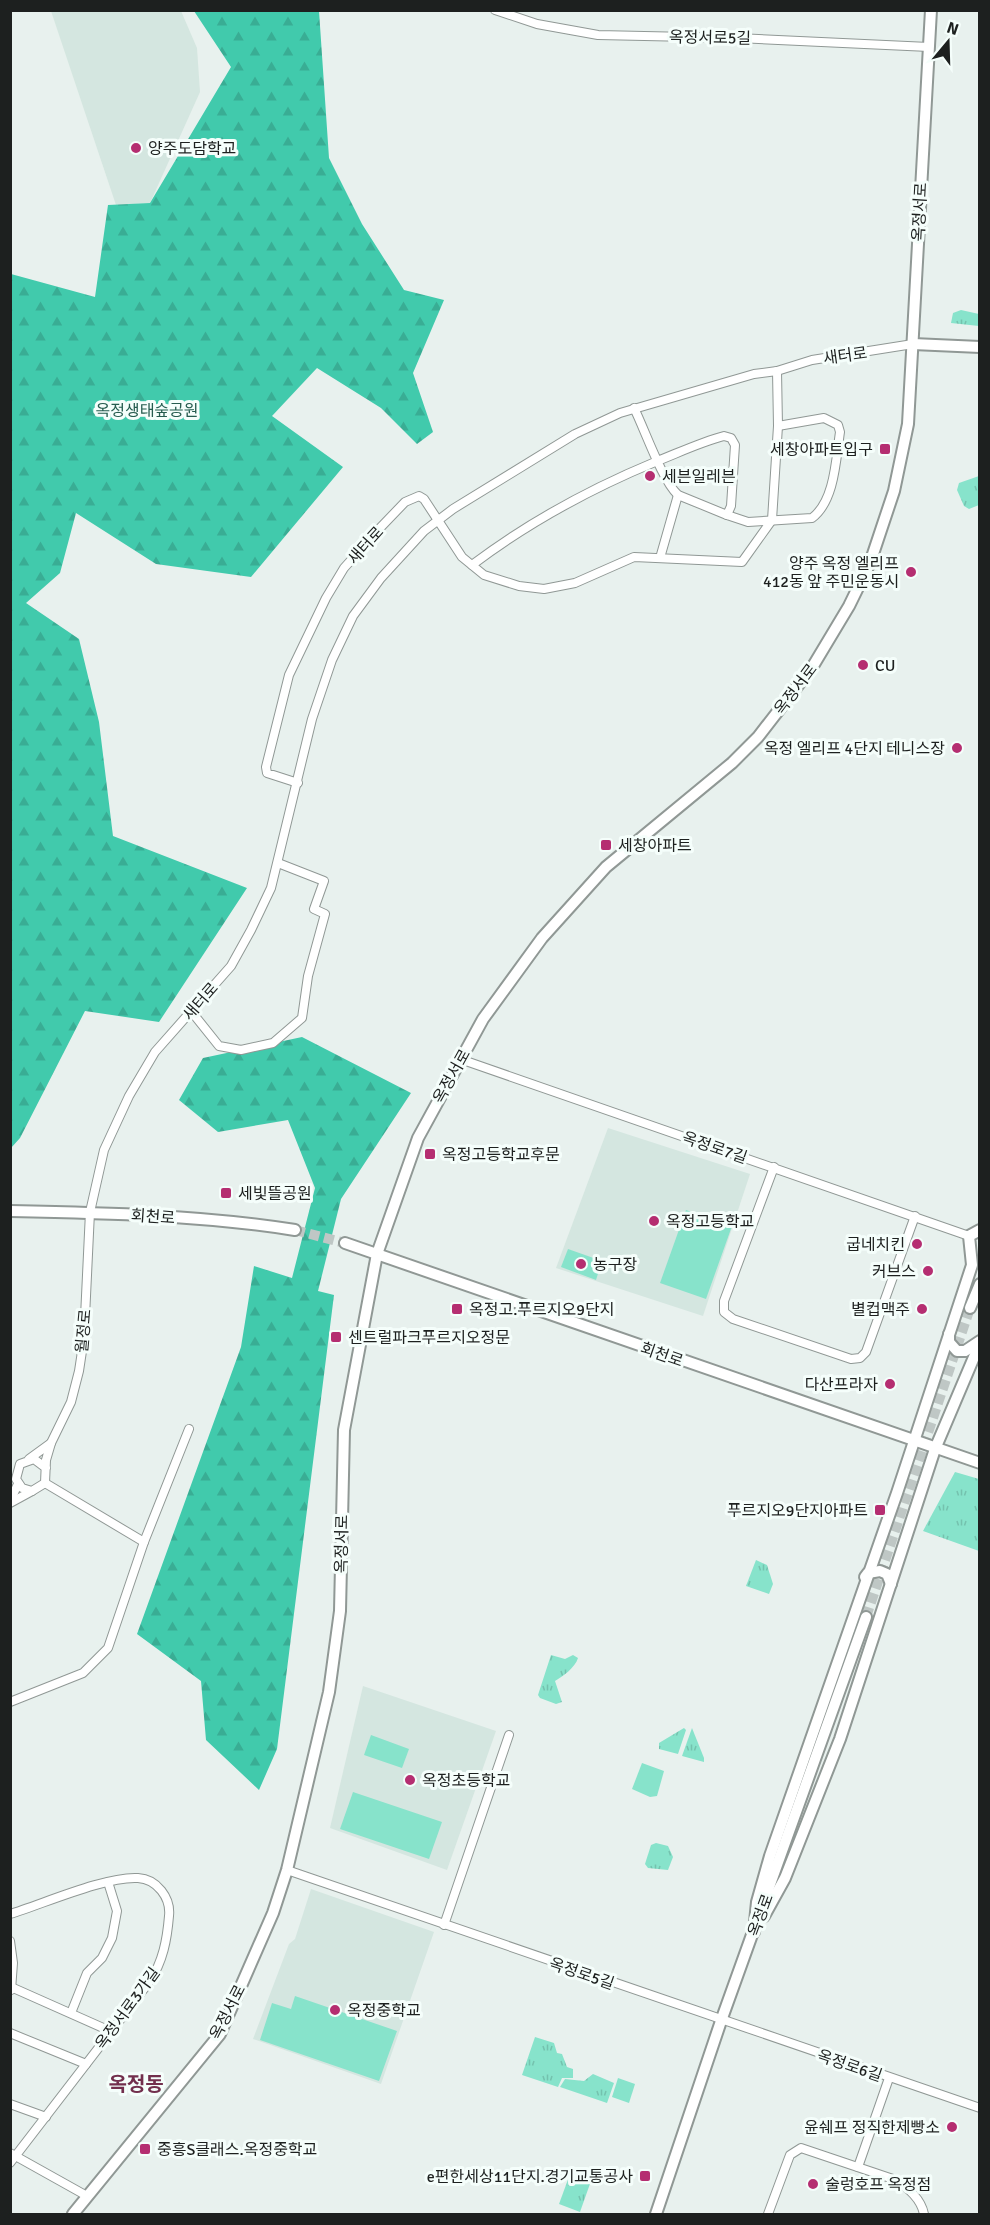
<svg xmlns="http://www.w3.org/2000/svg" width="990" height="2225" font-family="Signika,'Noto Sans KR',sans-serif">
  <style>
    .built { fill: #d4e6e0 }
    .grass { fill: url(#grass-tufts) }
    .forest { fill: url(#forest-firs) }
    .pitch { fill: #87e3cb }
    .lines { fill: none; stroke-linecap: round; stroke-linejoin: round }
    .secondary-tunnel { stroke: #bfc7c5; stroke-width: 10; stroke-dasharray: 10 5; stroke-linecap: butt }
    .street-casing { stroke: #909895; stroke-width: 10 }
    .secondary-casing { stroke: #909895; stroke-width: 14 }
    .street { stroke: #fff; stroke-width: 8 }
    .secondary { stroke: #fff; stroke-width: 10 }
    .poi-dot { fill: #b52e71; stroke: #f5fefb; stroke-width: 2 }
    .labels { text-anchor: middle; stroke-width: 6; stroke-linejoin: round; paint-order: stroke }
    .street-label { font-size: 16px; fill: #1d201f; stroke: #f5fefb }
    .poi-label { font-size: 16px; fill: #1d201f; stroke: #f5fefb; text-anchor: start }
    .park-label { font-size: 16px; fill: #265c4f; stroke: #f5fefb }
    .quarter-label { font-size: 20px; font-weight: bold; fill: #722f4d; stroke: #f5fefb }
  </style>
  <defs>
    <pattern id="grass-tufts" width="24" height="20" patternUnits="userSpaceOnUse" patternTransform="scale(1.5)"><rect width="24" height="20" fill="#87e3cb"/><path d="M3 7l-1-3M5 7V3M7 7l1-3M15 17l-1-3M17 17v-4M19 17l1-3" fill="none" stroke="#74c2ae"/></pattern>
    <pattern id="forest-firs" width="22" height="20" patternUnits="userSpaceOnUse" patternTransform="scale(1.5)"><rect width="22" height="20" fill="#41caac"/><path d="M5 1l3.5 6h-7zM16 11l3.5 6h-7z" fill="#39ad94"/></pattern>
  </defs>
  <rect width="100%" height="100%" fill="#e8f1ee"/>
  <g class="built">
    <path d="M 51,11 L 181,11 L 197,48 L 200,92 L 150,203 L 116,205 Z"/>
    <path d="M 608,1128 L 750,1174 L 703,1316 L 556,1268 Z"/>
    <path d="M 363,1686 L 496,1731 L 447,1870 L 330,1828 Z"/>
    <path d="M 311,1889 L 434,1932 L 381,2084 L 253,2039 L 289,1944 L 295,1939 Z"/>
  </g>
  <g class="grass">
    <path d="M 961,310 L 979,314 L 979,326 L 951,323 L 953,313 Z"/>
    <path d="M 979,476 L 979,505 L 969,509 L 964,506 L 957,490 L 959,483 Z"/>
    <path d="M 955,1472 L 979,1479 L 979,1551 L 923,1531 Z"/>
    <path d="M 756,1560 L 767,1565 L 773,1584 L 769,1594 L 746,1586 Z"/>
    <path d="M 551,1655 L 565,1659 L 573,1655 L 578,1658 C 575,1668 563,1676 555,1681 L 562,1702 L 556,1704 L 540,1698 L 538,1695 Z"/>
    <path d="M 684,1728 L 686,1730 L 678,1754 L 659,1749 L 659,1743 Z"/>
    <path d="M 692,1728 L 704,1758 L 704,1762 L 682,1756 Z"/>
    <path d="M 656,1843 L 668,1846 L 673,1857 L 668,1870 L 648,1868 L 645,1864 L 651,1845 Z"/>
    <path d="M 535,2037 L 554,2043 L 557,2053 L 562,2054 L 567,2067 L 573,2069 L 573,2078 L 562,2078 L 558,2087 L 522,2075 Z"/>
    <path d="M 593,2074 L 614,2083 L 607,2103 L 560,2087 L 565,2079 L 584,2081 Z"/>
    <path d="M 570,2174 L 591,2181 L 580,2212 L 559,2204 Z"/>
  </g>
  <g class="forest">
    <path d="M 194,11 L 319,11 L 329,158 L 362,224 L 404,290 L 444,300 L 413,373 L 433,432 L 417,444 L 381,408 L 317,368 L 272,416 L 343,467 L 251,577 L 156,564 L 76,513 L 60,573 L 26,603 L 79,639 L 99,722 L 113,836 L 247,888 L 159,1022 L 85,1011 L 20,1138 L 11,1148 L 11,274 L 95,297 L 108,205 L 150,203 L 231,67 Z"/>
    <path d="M 302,1037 L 411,1093 L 341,1199 L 318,1291 L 334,1295 L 277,1749 L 259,1790 L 206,1740 L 201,1681 L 137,1634 L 241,1347 L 254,1266 L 292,1278 L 315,1188 L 288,1120 L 218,1132 L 179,1100 L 203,1058 Z"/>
  </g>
  <g class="pitch">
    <path d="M 686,1210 L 732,1226 L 706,1299 L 660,1283 Z"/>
    <path d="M 568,1249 L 602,1261 L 596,1280 L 561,1267 Z"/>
    <path d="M 371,1735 L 409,1749 L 402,1768 L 364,1755 Z"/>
    <path d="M 642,1763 L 664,1771 L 657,1796 L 650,1797 L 632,1789 Z"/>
    <path d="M 353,1792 L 442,1822 L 429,1859 L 340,1829 Z"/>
    <path d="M 295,1996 L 397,2031 L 379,2081 L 260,2040 L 272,2003 L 291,2009 Z"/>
    <path d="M 618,2078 L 635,2084 L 629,2103 L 612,2097 Z"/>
  </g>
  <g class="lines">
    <g class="secondary-tunnel">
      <path d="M 295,1230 L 345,1243"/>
      <path d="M 866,1617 L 970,1308"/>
    </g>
    <defs>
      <g id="street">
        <path d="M 495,10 L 537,24 L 598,35 L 737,38 L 929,47"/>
        <path d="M 727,515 L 748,522 L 812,518 C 835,501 836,458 840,432 L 838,425 L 824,418 L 778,426"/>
        <path d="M 660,558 L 678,495"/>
        <path d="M 472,565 C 529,522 590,489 655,462 C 678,453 701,442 724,436 L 731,438 L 735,445 L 731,506 L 727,515 L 678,495 C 662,480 645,430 634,408"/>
        <path d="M 298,783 L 267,773 L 266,767 L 289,675 L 326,598 L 344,568 L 380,528 L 405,502 L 419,496 L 424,499 L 462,557 L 484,575 L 519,586 L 544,589 L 575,583 L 634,557 L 742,562 L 772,520 L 778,426 L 777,371"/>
        <path d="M 191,1011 L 219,1046 L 241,1050 L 273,1043 L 302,1018 L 308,976 L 325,914 L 314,909 L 324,881 L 278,863"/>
        <path d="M 460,1059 L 969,1236"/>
        <path d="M 774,1167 L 724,1301 L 724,1312 L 733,1319 L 851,1359 L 860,1358 L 866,1352 L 915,1216"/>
        <path d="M 51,1443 L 71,1402 L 79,1371 L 84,1338 L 90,1212 L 104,1150 L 129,1096 L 155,1052 L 231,966 L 251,930 L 271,888 L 312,719 L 332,660 L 353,616 L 381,578 L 424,531 L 453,509 L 575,434 L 620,413 L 754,374 L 777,371 L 812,360 L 913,344"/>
        <path d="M 29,1459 L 51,1443 L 46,1460 L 45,1483 L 32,1491 L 22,1488 L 16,1479 L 20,1464 L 34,1459 L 46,1468"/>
        <path d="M 45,1483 L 144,1542"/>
        <path d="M 10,1501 L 18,1484"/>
        <path d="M 10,1503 L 32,1491"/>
        <path d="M 10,1702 L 83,1673 L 108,1648 L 144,1542 L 189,1429"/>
        <path d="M 287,1870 L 980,2108"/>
        <path d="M 10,1914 C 43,1904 106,1876 138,1878 C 157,1879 171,1898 169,1916 C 167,1940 163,1961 150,1981 L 10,2163"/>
        <path d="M 444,1925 L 509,1735"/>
        <path d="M 10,1941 L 13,1963 L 11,1990"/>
        <path d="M 11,1987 L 110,2031"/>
        <path d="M 71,2013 L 87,1973 L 102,1958 L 112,1938 L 117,1911 L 108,1882"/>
        <path d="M 10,2033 L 86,2064"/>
        <path d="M 10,2104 L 46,2117"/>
        <path d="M 10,2153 L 87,2196"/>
        <path d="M 858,2167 L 889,2078"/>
        <path d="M 768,2214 L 790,2155 L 801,2148 L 896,2180 C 909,2189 921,2199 924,2214"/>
      </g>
      <g id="secondary">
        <path d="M 913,344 L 980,347"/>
        <path d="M 10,1211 C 105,1213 201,1215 295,1230"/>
        <path d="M 345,1243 L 980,1463"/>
        <path d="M 970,1308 L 980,1284"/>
        <path d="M 949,1334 L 949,1342 L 957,1351 L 965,1351 L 980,1341"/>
        <path d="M 865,1577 L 868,1573 L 880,1571 L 887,1574 L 891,1584"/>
        <path d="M 764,1916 L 785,1878 L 840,1739 L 935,1449 L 980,1343"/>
        <path d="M 754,1932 L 757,1902 L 770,1856 L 897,1493 L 972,1265 L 969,1236 L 980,1230"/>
        <path d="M 73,2214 L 220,2034 L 273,1913 L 287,1870 L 329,1692 L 340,1611 L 344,1430 L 377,1254 L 418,1138 L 483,1019 L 542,938 L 606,867 L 732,763 L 758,737 L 813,666 L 849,606 L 870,563 L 894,491 L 908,424 L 931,10"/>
        <path d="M 656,2214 L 721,2021 L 866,1617"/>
      </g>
    </defs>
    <use href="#street" class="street-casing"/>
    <use href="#secondary" class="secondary-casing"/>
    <use href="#street" class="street"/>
    <use href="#secondary" class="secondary"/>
  </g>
  <g class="poi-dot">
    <circle cx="136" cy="148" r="6"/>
    <rect x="879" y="443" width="12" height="12" rx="3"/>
    <circle cx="650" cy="476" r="6"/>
    <circle cx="911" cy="572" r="6"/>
    <circle cx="863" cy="665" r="6"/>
    <circle cx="957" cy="748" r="6"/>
    <rect x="600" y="839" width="12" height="12" rx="3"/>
    <rect x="424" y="1148" width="12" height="12" rx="3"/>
    <rect x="220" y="1187" width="12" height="12" rx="3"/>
    <circle cx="654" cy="1221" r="6"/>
    <circle cx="917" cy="1244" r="6"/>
    <circle cx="581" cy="1264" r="6"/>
    <circle cx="928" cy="1271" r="6"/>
    <rect x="451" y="1303" width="12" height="12" rx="3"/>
    <circle cx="922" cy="1309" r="6"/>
    <rect x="330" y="1331" width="12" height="12" rx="3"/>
    <circle cx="890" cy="1384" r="6"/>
    <rect x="874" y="1504" width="12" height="12" rx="3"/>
    <circle cx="410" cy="1780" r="6"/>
    <circle cx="335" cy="2010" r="6"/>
    <circle cx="952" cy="2127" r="6"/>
    <rect x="139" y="2143" width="12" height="12" rx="3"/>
    <rect x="639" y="2170" width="12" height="12" rx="3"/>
    <circle cx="813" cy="2184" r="6"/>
  </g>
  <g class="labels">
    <g class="street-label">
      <text transform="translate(710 37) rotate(1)" y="6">옥정서로5길</text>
      <text transform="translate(919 212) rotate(-87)" y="6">옥정서로</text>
      <text transform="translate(845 355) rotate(-8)" y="6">새터로</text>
      <text transform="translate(365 545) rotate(-48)" y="6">새터로</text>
      <text transform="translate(795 689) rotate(-53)" y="6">옥정서로</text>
      <text transform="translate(200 1001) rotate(-49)" y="6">새터로</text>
      <text transform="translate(451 1076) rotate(-61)" y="6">옥정서로</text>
      <text transform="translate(715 1147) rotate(19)" y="6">옥정로7길</text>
      <text transform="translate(153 1216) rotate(4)" y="6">회천로</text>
      <text transform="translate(83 1331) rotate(-85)" y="6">월정로</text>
      <text transform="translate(662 1354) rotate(19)" y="6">회천로</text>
      <text transform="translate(341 1544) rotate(-89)" y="6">옥정서로</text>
      <text transform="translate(760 1915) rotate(-70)" y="6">옥정로</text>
      <text transform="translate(582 1973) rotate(19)" y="6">옥정로5길</text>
      <text transform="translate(127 2008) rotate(-54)" y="6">옥정서로3가길</text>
      <text transform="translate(227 2012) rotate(-63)" y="6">옥정서로</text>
      <text transform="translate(850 2065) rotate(19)" y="6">옥정로6길</text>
    </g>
    <g class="poi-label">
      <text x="148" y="154">양주도담학교</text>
      <text x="873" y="455" text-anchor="end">세창아파트입구</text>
      <text x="662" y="482">세븐일레븐</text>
      <text x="899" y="569" text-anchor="end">양주 옥정 엘리프<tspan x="899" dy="18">412동 앞 주민운동시</tspan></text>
      <text x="875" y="671">CU</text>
      <text x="945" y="754" text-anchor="end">옥정 엘리프 4단지 테니스장</text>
      <text x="618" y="851">세창아파트</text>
      <text x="442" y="1160">옥정고등학교후문</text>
      <text x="238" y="1199">세빛뜰공원</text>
      <text x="666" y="1227">옥정고등학교</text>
      <text x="905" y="1250" text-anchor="end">굽네치킨</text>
      <text x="593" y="1270">농구장</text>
      <text x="916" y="1277" text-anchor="end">커브스</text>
      <text x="469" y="1315">옥정고.푸르지오9단지</text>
      <text x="910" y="1315" text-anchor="end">별컵맥주</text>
      <text x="348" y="1343">센트럴파크푸르지오정문</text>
      <text x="878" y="1390" text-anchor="end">다산프라자</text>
      <text x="868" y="1516" text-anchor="end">푸르지오9단지아파트</text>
      <text x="422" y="1786">옥정초등학교</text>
      <text x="347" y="2016">옥정중학교</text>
      <text x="940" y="2133" text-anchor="end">윤쉐프 정직한제빵소</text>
      <text x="157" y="2155">중흥S클래스.옥정중학교</text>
      <text x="633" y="2182" text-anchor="end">e편한세상11단지.경기교통공사</text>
      <text x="825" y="2190">술렁호프 옥정점</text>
    </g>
    <g class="park-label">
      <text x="147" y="416">옥정생태숲공원</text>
    </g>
    <g class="quarter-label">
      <text x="136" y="2091">옥정동</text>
    </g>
  </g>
  <rect width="990" height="2225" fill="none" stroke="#1d201f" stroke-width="24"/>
  <g transform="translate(948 42) rotate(19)" stroke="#f5fefb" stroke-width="4.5" paint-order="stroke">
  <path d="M0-4.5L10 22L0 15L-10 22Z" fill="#1d201f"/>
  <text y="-9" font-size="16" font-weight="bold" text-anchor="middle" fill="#1d201f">N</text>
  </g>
</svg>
